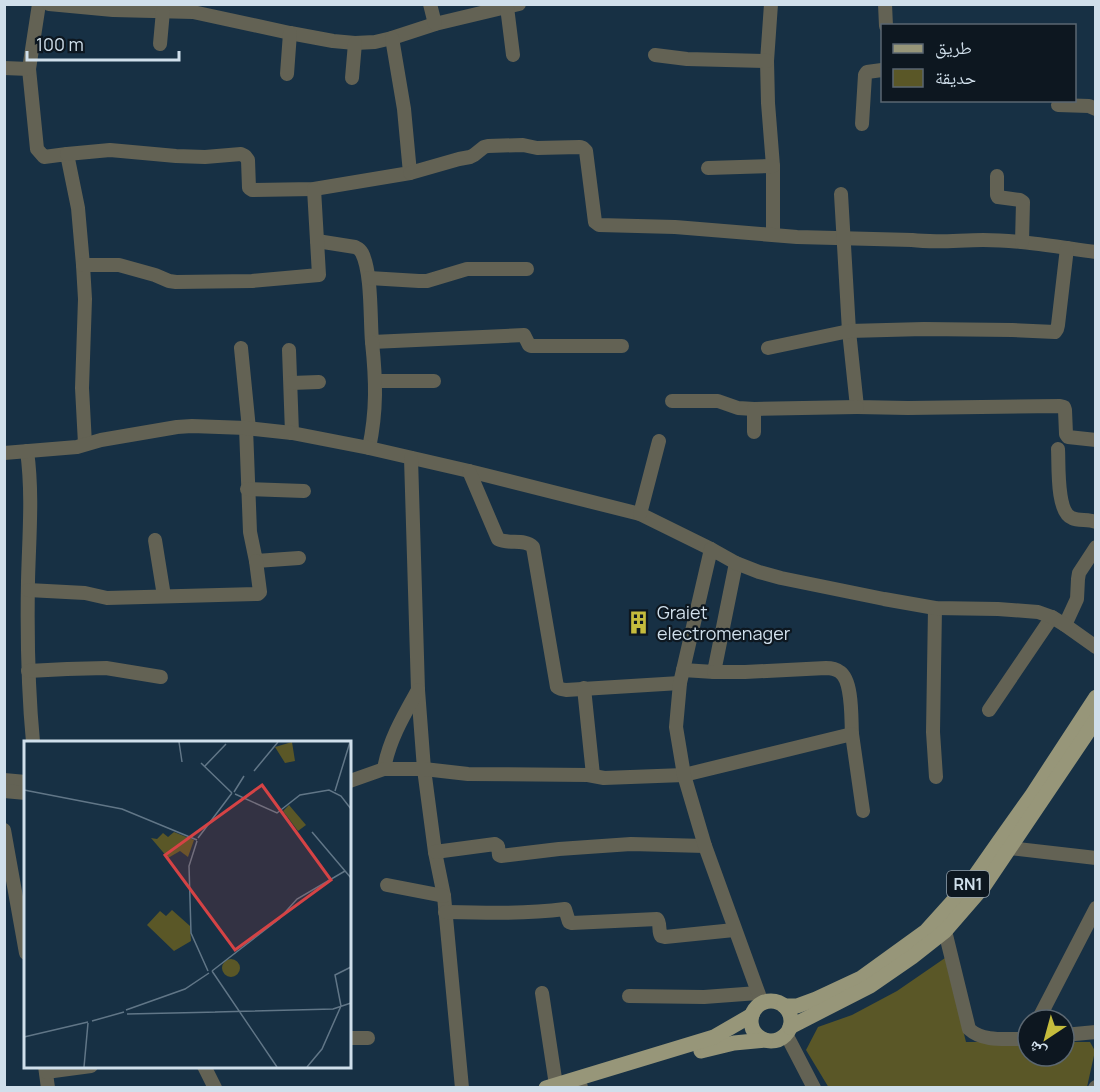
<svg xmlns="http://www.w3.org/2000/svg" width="1100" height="1092" font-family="Manrope,'Noto Naskh Arabic',sans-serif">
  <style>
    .green { fill: #5a5727 }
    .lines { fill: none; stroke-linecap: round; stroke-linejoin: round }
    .minor { stroke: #636254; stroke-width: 14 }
    .major { stroke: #979679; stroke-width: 15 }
    .labels { text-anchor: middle; stroke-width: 4.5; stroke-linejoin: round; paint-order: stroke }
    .shield { fill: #0d1720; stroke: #96a3ae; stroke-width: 1.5 }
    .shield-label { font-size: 16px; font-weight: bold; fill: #d0dfeb }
    .poi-label { font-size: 18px; fill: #d0dfeb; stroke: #0d1720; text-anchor: start }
    .inset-road { fill: none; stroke: #617687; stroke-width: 1.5 }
    .view { fill: #d54345; fill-opacity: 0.15; stroke: #d54345; stroke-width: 3 }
    .inset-edge { fill: none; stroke: #d0dfeb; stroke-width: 3 }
  </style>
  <rect width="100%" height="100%" fill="#173044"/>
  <path class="green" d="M 945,958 L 966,1042 L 1028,1042 L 1028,1056 L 1064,1056 L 1064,1042 L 1090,1042 L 1095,1051 L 1087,1087 L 829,1088 L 806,1050 L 818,1027 L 852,1015 L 897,991 Z"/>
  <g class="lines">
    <g class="minor">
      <path d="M 39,4 L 29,69 L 37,149 L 44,157 L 67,154 L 78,208 L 83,265 L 85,299 L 82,388 L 85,444"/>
      <path d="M 49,4 L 113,10 L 193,12 L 290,33 L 333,41 L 355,43 L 375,42 L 392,38 L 435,24 L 519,4"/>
      <path d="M 430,4 L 435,24"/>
      <path d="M 771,4 L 767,61 L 768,103 L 773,166 L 773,234"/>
      <path d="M 885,4 L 886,26"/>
      <path d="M 507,7 L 513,55"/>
      <path d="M 160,44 L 163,11"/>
      <path d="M 655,55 L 687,59 L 767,61"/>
      <path d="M 4,68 L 29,69"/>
      <path d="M 287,74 L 290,33"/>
      <path d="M 352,78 L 355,43"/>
      <path d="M 1058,105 L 1089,106 L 1096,109"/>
      <path d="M 862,124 L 865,75 L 867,72 L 882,70"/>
      <path d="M 67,154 L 110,150 L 176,156 L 205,157 L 241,154 L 245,156 L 248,160 L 249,188 L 252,190 L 314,189 L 410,173 L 404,109 L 392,38"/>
      <path d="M 708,168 L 773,166"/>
      <path d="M 410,173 L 459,159 L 470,157 L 474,155 L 484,147 L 488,146 L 523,145 L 537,148 L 580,147 L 583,148 L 586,151 L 595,222 L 599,225 L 675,227 L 797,237 L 912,240 C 936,243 959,240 983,240 C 1021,240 1058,247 1096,252"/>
      <path d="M 997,176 L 997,195 L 998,197 L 1020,200 L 1023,202 L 1022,242"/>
      <path d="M 841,194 L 849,331 L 857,407 L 908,408 L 1060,406 L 1064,407 L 1065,410 L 1066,434 L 1068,437 L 1096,440"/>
      <path d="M 317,241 L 355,247 C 359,249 360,249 362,253 C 372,273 370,319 372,342 L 524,335 L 529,345 L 531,346 L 622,346"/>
      <path d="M 83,265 L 119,265 L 155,275 L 169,281 L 176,282 L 252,281 L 319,275 L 314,189"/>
      <path d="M 369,278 L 419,281 L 427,281 L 467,269 L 527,269"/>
      <path d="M 241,348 L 249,429"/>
      <path d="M 768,348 L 849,331 L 924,329 L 1012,330 L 1055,332 L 1057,329 L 1058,325 L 1067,248"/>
      <path d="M 289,350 L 292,433"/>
      <path d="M 376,381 L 434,381"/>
      <path d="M 291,383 L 319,382"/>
      <path d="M 672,401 L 718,401 L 738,408 L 754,409 L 857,407"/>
      <path d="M 246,428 L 250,532 L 256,561 L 299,558"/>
      <path d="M 754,432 L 754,409"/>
      <path d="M 369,448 C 377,410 376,380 372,342"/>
      <path d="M 1058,449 C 1059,464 1056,512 1072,518 C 1079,521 1088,519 1096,522"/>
      <path d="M 27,451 C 33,494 29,538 28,581 C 27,635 28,689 33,742"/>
      <path d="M 4,453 L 77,447 L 101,440 L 177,427 L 192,426 L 246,428 L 292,433 L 369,448 L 469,471 L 640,514 L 711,549"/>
      <path d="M 411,458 L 418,690 L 424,769 L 435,852 L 444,896 L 462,1088"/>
      <path d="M 469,471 L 498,539 C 509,545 524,538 533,547 L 557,687 L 561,689 L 566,690 L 680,683"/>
      <path d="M 247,489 L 304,491"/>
      <path d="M 640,514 L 659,441"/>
      <path d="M 155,540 L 164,596"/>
      <path d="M 28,590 L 85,593 L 107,598 L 258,594 L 260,592 L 256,561"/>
      <path d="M 935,608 L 933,732 L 936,777"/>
      <path d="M 1065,625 L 1077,599 L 1078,579 L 1079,573 L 1096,547"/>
      <path d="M 683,670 L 714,672 L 736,563"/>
      <path d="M 28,671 L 67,669 L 106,668 L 161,677"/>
      <path d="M 714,672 L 745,672 L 826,668 C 831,668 836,669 840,672 C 853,681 851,719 852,734"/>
      <path d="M 584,688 L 593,775"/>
      <path d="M 989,710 L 1052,617"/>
      <path d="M 384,769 C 389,740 404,715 418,690"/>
      <path d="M 4,780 L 26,782"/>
      <path d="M 350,781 L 384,769 L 424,769 L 468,774 L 588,775 L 604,778 L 684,775 L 852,734 L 863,811"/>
      <path d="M 4,791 L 26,793"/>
      <path d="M 4,830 L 26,953"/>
      <path d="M 1010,848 L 1096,858"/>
      <path d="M 435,852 L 495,844 L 498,846 L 499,855 L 501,856 L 559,849 L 631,844 L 705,846"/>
      <path d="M 387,885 L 444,896"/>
      <path d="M 445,912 C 486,913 525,914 565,909 L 569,922 L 572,923 L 657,919 C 661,923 658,931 661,936 L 665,937 L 734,930"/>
      <path d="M 945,931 L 969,1029 C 984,1043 1009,1038 1028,1039"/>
      <path d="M 542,993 L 556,1085"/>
      <path d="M 629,996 L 704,997 L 758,993"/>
      <path d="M 762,1003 L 705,846 L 684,775 L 676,727 L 680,683 L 711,549 L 736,563 L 759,572 L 781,578 L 884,599 L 935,608 L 998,609 L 1038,612 L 1052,617 L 1065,625 L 1096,647"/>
      <path d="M 1038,1020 L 1096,908"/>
      <path d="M 786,1034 L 814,1088"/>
      <path d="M 1064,1035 L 1096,1032"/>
      <path d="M 350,1038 L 368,1038"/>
      <path d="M 45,1066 L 48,1088"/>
      <path d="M 204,1066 L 215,1088"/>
      <path d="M 46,1072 L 91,1066"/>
      <path d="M 581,1087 L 581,1088"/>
      <path d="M 1095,1088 L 1096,1087"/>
    </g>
    <g class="major">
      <circle cx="771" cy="1021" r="20"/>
      <path d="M 784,1006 L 797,1006 L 816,999 L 861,978 L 926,931 L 972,880 L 1000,840 L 1032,795 L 1096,697"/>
      <path d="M 790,1027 L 870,986 L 912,957 L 945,931 L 984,886 L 1096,720"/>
      <path d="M 701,1051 L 734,1043 L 765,1040"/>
      <path d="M 546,1088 L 714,1037 L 752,1015"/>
    </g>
  </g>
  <defs>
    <symbol id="building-bare" viewBox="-9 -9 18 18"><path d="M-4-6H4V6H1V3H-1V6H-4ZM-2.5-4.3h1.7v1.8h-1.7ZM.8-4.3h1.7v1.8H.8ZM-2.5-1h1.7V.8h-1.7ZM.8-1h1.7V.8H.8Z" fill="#c5bc3d" stroke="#0d1720" stroke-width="2.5" paint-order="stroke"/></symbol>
  </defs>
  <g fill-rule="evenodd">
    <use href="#building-bare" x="622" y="606" width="33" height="33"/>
  </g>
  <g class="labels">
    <rect class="shield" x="947" y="871" width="42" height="26" rx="4.5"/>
    <g class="shield-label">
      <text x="968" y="890">RN1</text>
    </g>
    <g class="poi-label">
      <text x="657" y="619">Graiet<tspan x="657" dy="21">electromenager</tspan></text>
    </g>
  </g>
  <g transform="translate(24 741)">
    <rect width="327" height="327" fill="#173044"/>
    <path d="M 268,1 L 271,20 L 261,22 L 251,6 ZM 265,64 L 282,84 L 274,90 L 259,70 ZM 150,91 L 170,99 L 164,116 L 156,110 L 144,117 L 127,97 L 133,98 L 139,92 L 144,96 ZM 148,169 L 166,185 L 167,200 L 150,210 L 123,184 L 136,170 L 142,175 ZM198 227a9 9 0 1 1 18 0a9 9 0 1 1-18 0Z" fill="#5a5727"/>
    <path class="inset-road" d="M 155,1 L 158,21M 177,22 L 208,52M 180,26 L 202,3M 230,30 L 254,1M 0,49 L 98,68 L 173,99M 311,50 L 326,1M 210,51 L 220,35M 211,53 L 253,72 L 276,54 L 305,49 L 317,55 L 327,68M 288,91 L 327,137M 174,97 L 208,52M 173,100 L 165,125 L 167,192 L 184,230M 188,230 L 255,178 L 273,158 L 321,130M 188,230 L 253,326M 102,269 L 161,248 L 185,232M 191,271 L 309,268 L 327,262M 103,273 L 195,271M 68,280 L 100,271M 0,296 L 64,281M 60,326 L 64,282M 283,326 L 298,308 L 317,265 L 311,234 L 327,226"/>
    <path class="view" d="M 238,44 L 307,139 L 211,209 L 141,114 Z"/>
    <rect width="327" height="327" class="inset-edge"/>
  </g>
  <rect width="1100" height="1092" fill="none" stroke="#d0dfeb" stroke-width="12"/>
  <rect x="881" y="24" width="195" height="78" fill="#0d1720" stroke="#5b6771" stroke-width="1.5"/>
  <rect x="893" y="44" width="30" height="9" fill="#979679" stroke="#5b6771" stroke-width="1.5"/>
  <text x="935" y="54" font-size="18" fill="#d0dfeb">طريق</text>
  <rect x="893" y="69" width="30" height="18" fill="#5a5727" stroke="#5b6771" stroke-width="1.5"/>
  <text x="935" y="84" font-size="18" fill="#d0dfeb">حديقة</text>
  <g transform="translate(1046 1038) rotate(216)"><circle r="28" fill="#0d1720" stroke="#5b6771" stroke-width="1.5"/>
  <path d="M0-4.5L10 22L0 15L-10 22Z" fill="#c5bc3d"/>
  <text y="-9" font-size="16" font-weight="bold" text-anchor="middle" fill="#d0dfeb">ش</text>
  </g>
  <path d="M27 51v9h152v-9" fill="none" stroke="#d0dfeb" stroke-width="3"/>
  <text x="36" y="51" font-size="18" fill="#d0dfeb" stroke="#0d1720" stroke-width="4.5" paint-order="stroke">100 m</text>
</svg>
